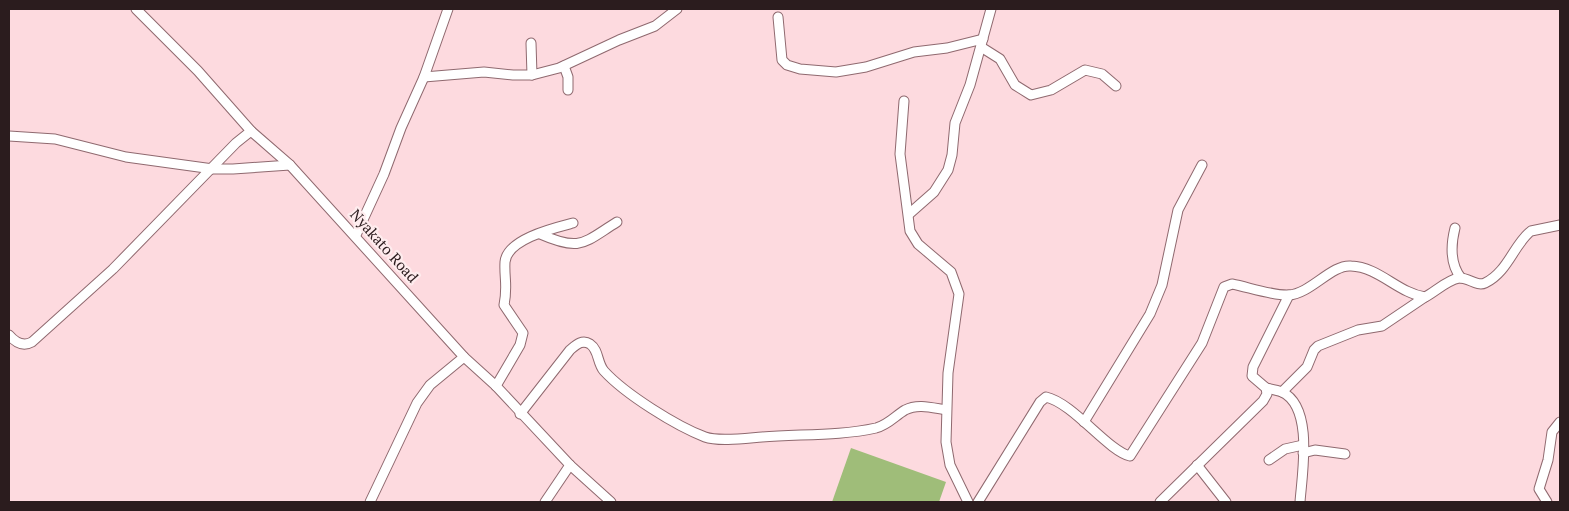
<svg xmlns="http://www.w3.org/2000/svg" width="1569" height="511" font-family="'PT Serif',serif">
  <style>
    .green { fill: #9fbd79 }
    .lines { fill: none; stroke-linecap: round; stroke-linejoin: round }
    .minor-casing { stroke: #8f696f; stroke-width: 11 }
    .minor { stroke: #fff; stroke-width: 9 }
    .labels { text-anchor: middle; stroke-width: 4.5; stroke-linejoin: round; paint-order: stroke }
    .street-label { font-size: 15px; fill: #2b1c1e; stroke: #feecee }
  </style>
  <rect width="100%" height="100%" fill="#fddadf"/>
  <path class="green" d="M 851,448 L 946,482 L 939,502 L 832,502 Z"/>
  <g class="lines">
    <defs>
      <g id="minor">
        <path d="M 136,9 L 198,71 L 251,131 L 290,165 L 464,357 L 496,386 L 570,465 L 611,502"/>
        <path d="M 778,17 L 782,60 L 787,65 L 800,69 L 836,72 L 866,67 L 914,52 L 947,48 L 983,39"/>
        <path d="M 531,43 L 532,75"/>
        <path d="M 981,47 L 1000,59 L 1015,85 L 1031,95 L 1051,90 L 1085,70 L 1102,74 L 1116,86"/>
        <path d="M 564,66 L 568,77 L 568,90"/>
        <path d="M 424,77 L 484,72 L 513,75 L 532,75 L 559,68 L 619,40 L 655,26 L 677,9"/>
        <path d="M 904,101 L 900,154 L 910,231 L 918,244 L 951,272 L 959,294 L 948,373 L 946,442 L 950,465 L 968,502"/>
        <path d="M 9,136 L 55,139 L 126,157 L 213,169 L 233,169 L 290,165"/>
        <path d="M 909,214 L 934,192 L 948,170 L 952,155 L 955,123 L 970,85 L 991,9"/>
        <path d="M 1455,228 C 1451,244 1450,264 1461,278"/>
        <path d="M 540,234 C 581,252 583,243 617,222"/>
        <path d="M 356,235 L 384,174 L 401,128 L 424,77 L 448,9"/>
        <path d="M 9,335 C 15,342 23,347 32,342 L 113,269 L 236,143 L 251,131"/>
        <path d="M 496,386 L 520,345 L 523,333 L 504,305 C 508,286 504,278 505,262 C 507,239 554,228 573,223"/>
        <path d="M 1266,388 C 1271,389 1277,390 1282,392 C 1314,407 1302,474 1300,502"/>
        <path d="M 1282,392 L 1307,367 L 1314,350 L 1318,346 L 1358,330 L 1382,326 L 1425,297"/>
        <path d="M 520,414 L 570,350 C 576,345 582,339 590,344 C 599,350 597,363 604,371 C 625,394 676,426 705,437 C 719,442 748,438 762,437 C 800,434 840,436 876,428 C 888,425 895,416 905,410 C 918,403 933,408 946,410"/>
        <path d="M 1084,422 L 1150,314 L 1162,285 L 1178,210 L 1202,165"/>
        <path d="M 1303,453 L 1315,450 L 1345,454"/>
        <path d="M 1269,460 L 1285,449 L 1303,445"/>
        <path d="M 1197,465 L 1226,502"/>
        <path d="M 370,502 L 417,403 L 430,385 L 464,357"/>
        <path d="M 545,502 L 570,465"/>
        <path d="M 978,502 L 1040,402 L 1046,397 C 1073,403 1108,451 1130,456 L 1202,343 L 1224,287 L 1232,284 C 1248,287 1273,296 1289,295 C 1310,294 1332,264 1351,266 C 1379,267 1398,293 1425,297 C 1435,292 1447,280 1459,278 C 1468,277 1477,287 1485,283 C 1508,272 1514,244 1531,231 L 1560,225"/>
        <path d="M 1160,502 L 1263,401 L 1267,394 L 1266,388 L 1252,376 L 1253,367 L 1289,295"/>
        <path d="M 1547,502 L 1539,489 L 1548,460 L 1552,432 L 1560,422"/>
      </g>
    </defs>
    <use href="#minor" class="minor-casing"/>
    <use href="#minor" class="minor"/>
  </g>
  <g class="labels">
    <g class="street-label">
      <text transform="translate(384 246) rotate(48)" y="5">Nyakato Road</text>
    </g>
  </g>
  <rect width="1569" height="511" fill="none" stroke="#2b1c1e" stroke-width="20"/>
</svg>
